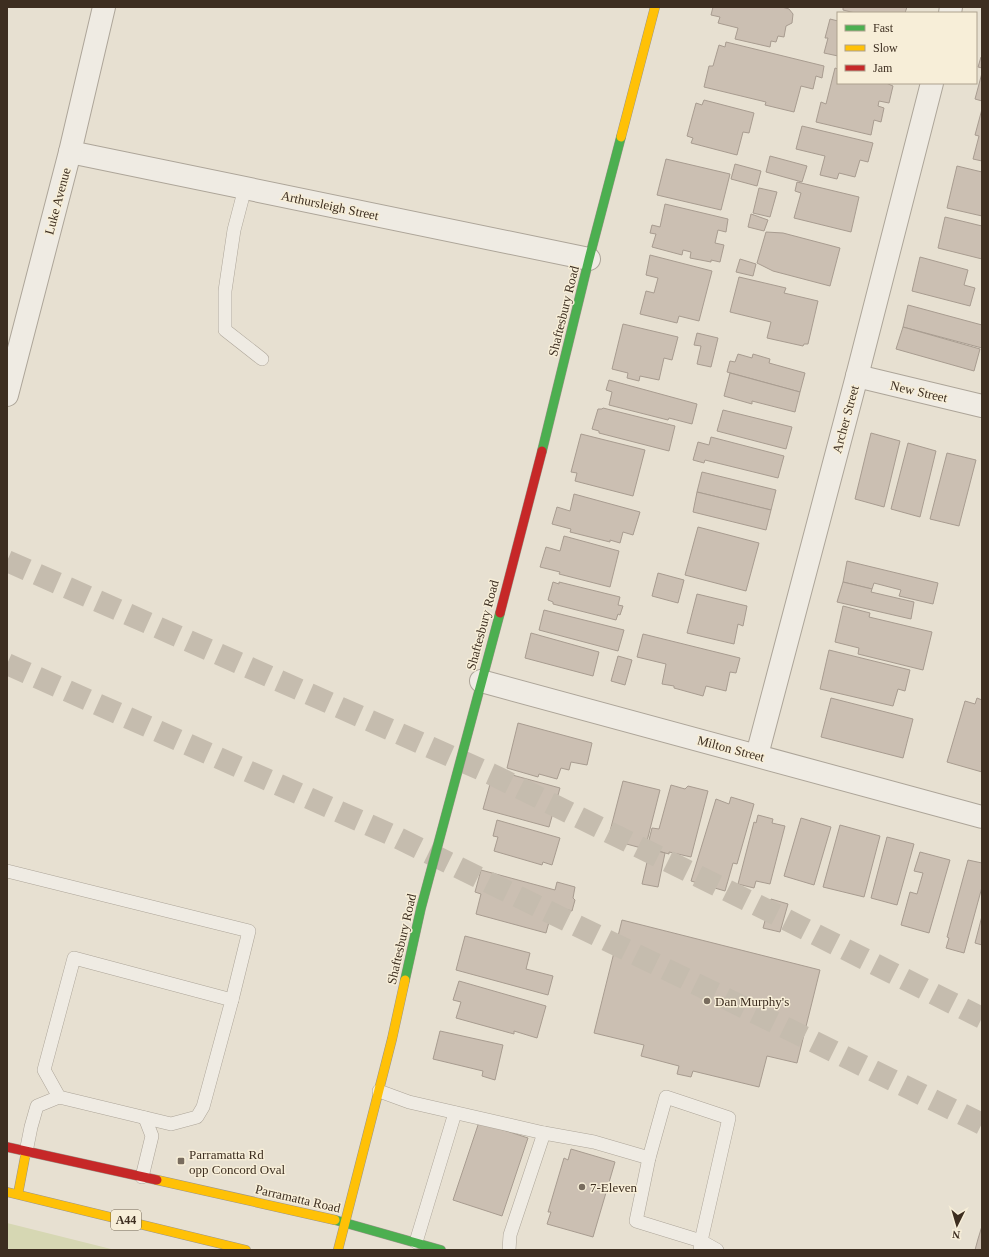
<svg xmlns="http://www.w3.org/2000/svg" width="989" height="1257" font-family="Georgia,serif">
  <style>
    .green { fill: #d6d7b3 }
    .building { fill: #cbbfb2; stroke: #a89c90 }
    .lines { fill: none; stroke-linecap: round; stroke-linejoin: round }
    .highway-tunnel { stroke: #c5bcae; stroke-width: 22; stroke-dasharray: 22 11; stroke-linecap: butt }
    .lane-casing { stroke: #ada599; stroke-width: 14 }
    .street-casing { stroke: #ada599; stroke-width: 24 }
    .fast-casing { stroke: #9c958a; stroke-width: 10 }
    .slow-casing { stroke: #9c958a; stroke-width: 10 }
    .jam-casing { stroke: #9c958a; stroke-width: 10 }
    .lane { stroke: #efebe3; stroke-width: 13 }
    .street { stroke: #efebe3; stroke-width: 22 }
    .fast { stroke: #4caf50; stroke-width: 9 }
    .slow { stroke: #ffc107; stroke-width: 9 }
    .jam { stroke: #c62828; stroke-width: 9 }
    .poi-dot { fill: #786c5e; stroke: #f7eed8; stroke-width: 1.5 }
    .labels { text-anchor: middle; stroke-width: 3; stroke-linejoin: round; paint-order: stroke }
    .shield { fill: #f7eed8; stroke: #756857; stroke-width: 1 }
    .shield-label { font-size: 12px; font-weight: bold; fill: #3d2e20 }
    .street-label { font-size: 13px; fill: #3d2e20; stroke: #f7eed8 }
    .poi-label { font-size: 13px; fill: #3d2e20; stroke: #f7eed8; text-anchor: start }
  </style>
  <rect width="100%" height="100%" fill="#e7e0d1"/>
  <path class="green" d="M 7,1223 L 115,1250 L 7,1250 Z"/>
  <g class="building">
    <path d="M 713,7 L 782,7 L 789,9 L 793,14 L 792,23 L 786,26 L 784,37 L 778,36 L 776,42 L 771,41 L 770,47 L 735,39 L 738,28 L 718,23 L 720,17 L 711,15 Z"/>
    <path d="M 843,7 L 907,7 L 905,13 L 855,13 L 843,10 Z"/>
    <path d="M 830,19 L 838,21 L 838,56 L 824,53 L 828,38 L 825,38 Z"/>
    <path d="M 726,42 L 824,66 L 822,78 L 816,76 L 813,89 L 801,86 L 794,112 L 765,105 L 766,102 L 704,87 L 709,66 L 713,66 L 719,45 L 725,47 Z"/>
    <path d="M 981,57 L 982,57 L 982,68 L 978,67 Z"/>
    <path d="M 835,68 L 838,69 L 838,83 L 886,83 L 893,86 L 889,103 L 879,101 L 878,106 L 884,108 L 881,122 L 874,120 L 871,135 L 816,122 L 821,102 L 826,104 Z"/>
    <path d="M 982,73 L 982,101 L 975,99 Z"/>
    <path d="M 704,100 L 754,113 L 749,133 L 743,132 L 737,155 L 691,143 L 693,138 L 687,136 L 696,103 L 702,105 Z"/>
    <path d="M 982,109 L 982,161 L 973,159 L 979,136 L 975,135 Z"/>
    <path d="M 802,126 L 873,143 L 868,162 L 860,160 L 855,177 L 839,173 L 837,179 L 820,175 L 825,156 L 796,149 Z"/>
    <path d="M 770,156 L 807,166 L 802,182 L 766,172 Z"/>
    <path d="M 666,159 L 730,174 L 721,210 L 657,195 Z"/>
    <path d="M 735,164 L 761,171 L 757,186 L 731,179 Z"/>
    <path d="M 957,166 L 982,172 L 982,216 L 947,208 Z"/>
    <path d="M 797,182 L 859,197 L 851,232 L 794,218 L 801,193 L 795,191 Z"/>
    <path d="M 759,188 L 777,192 L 770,217 L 753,213 Z"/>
    <path d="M 665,204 L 728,219 L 726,232 L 718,230 L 715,243 L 724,245 L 720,262 L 711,260 L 711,262 L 690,258 L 691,252 L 683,250 L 682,255 L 652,247 L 656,234 L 650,233 L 652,225 L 660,227 Z"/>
    <path d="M 751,214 L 768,220 L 764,231 L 748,227 Z"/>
    <path d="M 945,217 L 982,226 L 982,259 L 938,248 Z"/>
    <path d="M 766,232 L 783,233 L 840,248 L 830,286 L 773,271 L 757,263 Z"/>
    <path d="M 650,255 L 712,271 L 699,321 L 679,316 L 677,323 L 640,314 L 646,291 L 654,293 L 658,278 L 646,275 Z"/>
    <path d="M 920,257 L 968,270 L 964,285 L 975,288 L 970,306 L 912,291 Z"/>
    <path d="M 740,259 L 756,264 L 753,276 L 736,272 Z"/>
    <path d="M 739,277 L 786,288 L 784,293 L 818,301 L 808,344 L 804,344 L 803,346 L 767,338 L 771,322 L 730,312 Z"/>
    <path d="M 908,305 L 982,325 L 982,348 L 903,327 Z"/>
    <path d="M 623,324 L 678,337 L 672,360 L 664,358 L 659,380 L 640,376 L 639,381 L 627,378 L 628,373 L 612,369 Z"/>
    <path d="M 903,327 L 980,349 L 974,371 L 896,349 Z"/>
    <path d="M 697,333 L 718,338 L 711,367 L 697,364 L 701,346 L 694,345 Z"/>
    <path d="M 738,354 L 752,358 L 753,354 L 770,359 L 769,363 L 805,373 L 800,392 L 727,372 L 730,361 L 735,362 Z"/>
    <path d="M 730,373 L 800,392 L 795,412 L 752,401 L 752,404 L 724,396 Z"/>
    <path d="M 609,380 L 697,404 L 692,424 L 669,418 L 668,420 L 609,405 L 612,392 L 606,390 Z"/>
    <path d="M 603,408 L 675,426 L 669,451 L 599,433 L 599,431 L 592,429 L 598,409 L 602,409 Z"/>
    <path d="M 723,410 L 792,427 L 786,449 L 717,431 Z"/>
    <path d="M 871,433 L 900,441 L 884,507 L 855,499 Z"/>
    <path d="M 581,434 L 645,450 L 633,496 L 575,481 L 577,473 L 571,472 Z"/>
    <path d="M 711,437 L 784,456 L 778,478 L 705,460 L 704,463 L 693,460 L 698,442 L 709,445 Z"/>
    <path d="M 908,443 L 936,451 L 920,517 L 891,509 Z"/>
    <path d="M 947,453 L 976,460 L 959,526 L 930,519 Z"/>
    <path d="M 702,472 L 776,490 L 771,510 L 697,492 Z"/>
    <path d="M 697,492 L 771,510 L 766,530 L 693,512 Z"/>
    <path d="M 574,494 L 640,512 L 633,535 L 623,532 L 620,543 L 610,540 L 610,542 L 570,532 L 571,529 L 552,524 L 557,507 L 570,511 Z"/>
    <path d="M 698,527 L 759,543 L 746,591 L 685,575 Z"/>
    <path d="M 564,536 L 619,551 L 610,587 L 559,574 L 560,572 L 540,567 L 546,547 L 560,551 Z"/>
    <path d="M 847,561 L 938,583 L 933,604 L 899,596 L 901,590 L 874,583 L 872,589 L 843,582 Z"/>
    <path d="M 658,573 L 684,580 L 678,603 L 652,596 Z"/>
    <path d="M 553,582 L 559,584 L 559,582 L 620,597 L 618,605 L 623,606 L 620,615 L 618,614 L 616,620 L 553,604 L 553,602 L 548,600 Z"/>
    <path d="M 843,582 L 872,589 L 871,592 L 914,602 L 911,619 L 837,602 Z"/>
    <path d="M 697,594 L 747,606 L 743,626 L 738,624 L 734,644 L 687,633 Z"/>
    <path d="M 843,606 L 870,613 L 869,617 L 932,632 L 923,670 L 858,654 L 859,648 L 835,642 Z"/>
    <path d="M 544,610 L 624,630 L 618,651 L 539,630 Z"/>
    <path d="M 531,633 L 599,652 L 593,676 L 525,658 Z"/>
    <path d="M 643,634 L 740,658 L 736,673 L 730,672 L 726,691 L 706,686 L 703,696 L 674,688 L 674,686 L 662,684 L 666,664 L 637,657 Z"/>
    <path d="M 829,650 L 910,670 L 905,691 L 898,689 L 893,706 L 820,689 Z"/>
    <path d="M 618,656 L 632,660 L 625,685 L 611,681 Z"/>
    <path d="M 831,698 L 913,719 L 903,758 L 821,737 Z"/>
    <path d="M 977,698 L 982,700 L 982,772 L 947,762 L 965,701 L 975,704 Z"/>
    <path d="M 518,723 L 592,743 L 587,765 L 571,762 L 569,770 L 561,768 L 557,779 L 539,774 L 538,777 L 507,768 Z"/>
    <path d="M 494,770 L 560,788 L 549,827 L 483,809 Z"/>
    <path d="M 623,781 L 660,790 L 645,849 L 608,839 Z"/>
    <path d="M 671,785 L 685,789 L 688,786 L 708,791 L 691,857 L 669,852 L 669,854 L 647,848 L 652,828 L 659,829 Z"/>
    <path d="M 731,797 L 754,804 L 737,864 L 733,863 L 725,891 L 691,881 L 716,799 L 729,804 Z"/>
    <path d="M 758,815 L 773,819 L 772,823 L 785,826 L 770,884 L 756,881 L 754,888 L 738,884 L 754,822 L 756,823 Z"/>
    <path d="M 801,818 L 831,827 L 814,885 L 784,876 Z"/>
    <path d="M 497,820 L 560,838 L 552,865 L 543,862 L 542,865 L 494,851 L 498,837 L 493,836 Z"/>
    <path d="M 840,825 L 880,836 L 864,897 L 823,887 Z"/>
    <path d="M 887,837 L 914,844 L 897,905 L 871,898 Z"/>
    <path d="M 650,849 L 665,853 L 658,887 L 642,884 Z"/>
    <path d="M 920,852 L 950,860 L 929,933 L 901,925 L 910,892 L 917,894 L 923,873 L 914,871 Z"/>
    <path d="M 968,860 L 982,863 L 982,887 L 964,953 L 946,948 L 949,938 L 947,937 Z"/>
    <path d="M 481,870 L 555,890 L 557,882 L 575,887 L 573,898 L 575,900 L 572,911 L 557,907 L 556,912 L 552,911 L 546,933 L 476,914 L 481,894 L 475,892 Z"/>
    <path d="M 771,899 L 788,904 L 780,932 L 763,928 Z"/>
    <path d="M 982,916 L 982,945 L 975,943 Z"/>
    <path d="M 622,920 L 820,970 L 797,1063 L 767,1056 L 759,1087 L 693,1071 L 691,1077 L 677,1074 L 679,1066 L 641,1056 L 644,1045 L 594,1033 Z"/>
    <path d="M 465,936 L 530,953 L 526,969 L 553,976 L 548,995 L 456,970 Z"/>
    <path d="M 459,981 L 546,1006 L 537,1038 L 514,1031 L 514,1034 L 456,1018 L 461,1002 L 453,1000 Z"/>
    <path d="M 440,1031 L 503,1045 L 495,1080 L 482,1076 L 483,1071 L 433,1059 Z"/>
    <path d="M 479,1122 L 528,1138 L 502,1216 L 453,1200 Z"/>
    <path d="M 571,1149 L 615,1162 L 593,1237 L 547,1224 L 551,1212 L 548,1212 L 564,1158 L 568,1160 Z"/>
    <path d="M 982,1226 L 982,1250 L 975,1250 L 978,1239 Z"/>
  </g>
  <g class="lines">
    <g class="highway-tunnel">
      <path d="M 7,561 L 491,774 L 777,915 L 982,1018"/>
      <path d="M 7,664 L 394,836 L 982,1124"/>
    </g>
    <defs>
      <g id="lane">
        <path d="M 245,188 L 234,230 L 225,291 L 225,330 L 262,359"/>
        <path d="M 7,871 L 249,931 L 232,1000"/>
        <path d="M 379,1091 L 409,1102 L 544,1133 L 510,1235 L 509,1250"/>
        <path d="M 544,1133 L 594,1142 L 649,1158"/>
        <path d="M 26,1152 L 31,1127 L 37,1106 L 59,1097 L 171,1124 L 197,1117 L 203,1107 L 232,1000 L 74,958 L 44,1070 L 59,1097"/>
        <path d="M 142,1177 L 152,1136 L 145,1118"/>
        <path d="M 416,1242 L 455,1113"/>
        <path d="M 700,1250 L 701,1241 L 729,1118 L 666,1097 L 649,1158 L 636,1221 L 701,1241 L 717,1250"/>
      </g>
      <g id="street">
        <path d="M 950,13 L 951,7"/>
        <path d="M 70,152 L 589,259"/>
        <path d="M 857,376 L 982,406"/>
        <path d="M 7,395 L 70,152 L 104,7"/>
        <path d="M 481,681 L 982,817"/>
        <path d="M 757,755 L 857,376 L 932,83"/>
      </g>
      <g id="fast">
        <path d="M 542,451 L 589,259 L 621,137"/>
        <path d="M 405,980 L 421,908 L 500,613"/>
        <path d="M 335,1220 L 441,1250"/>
      </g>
      <g id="slow">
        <path d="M 621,137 L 655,7"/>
        <path d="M 157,1180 L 335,1220"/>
        <path d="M 7,1192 L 246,1250"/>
        <path d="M 18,1194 L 26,1152"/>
        <path d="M 338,1250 L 392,1039 L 405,980"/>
      </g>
      <g id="jam">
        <path d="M 500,613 L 542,451"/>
        <path d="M 7,1147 L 157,1180"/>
      </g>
    </defs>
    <use href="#lane" class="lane-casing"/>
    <use href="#street" class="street-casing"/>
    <use href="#fast" class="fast-casing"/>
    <use href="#slow" class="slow-casing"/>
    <use href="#jam" class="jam-casing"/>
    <use href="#lane" class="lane"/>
    <use href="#street" class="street"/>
    <use href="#fast" class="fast"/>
    <use href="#slow" class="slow"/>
    <use href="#jam" class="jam"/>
  </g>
  <g class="poi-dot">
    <circle cx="707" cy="1001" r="4"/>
    <rect x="177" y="1157" width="8" height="8" rx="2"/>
    <circle cx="582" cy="1187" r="4"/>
  </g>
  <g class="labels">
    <rect class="shield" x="111" y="1210" width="30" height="20" rx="3"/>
    <g class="shield-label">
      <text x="126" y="1224">A44</text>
    </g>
    <g class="street-label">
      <text transform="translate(57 201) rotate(-75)" y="5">Luke Avenue</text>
      <text transform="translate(330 205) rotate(12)" y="5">Arthursleigh Street</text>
      <text transform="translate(563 311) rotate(-76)" y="5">Shaftesbury Road</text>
      <text transform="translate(919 391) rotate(13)" y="5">New Street</text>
      <text transform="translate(845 419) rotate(-75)" y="5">Archer Street</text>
      <text transform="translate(482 625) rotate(-75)" y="5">Shaftesbury Road</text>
      <text transform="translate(731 748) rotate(15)" y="5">Milton Street</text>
      <text transform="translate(401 939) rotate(-77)" y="5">Shaftesbury Road</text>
      <text transform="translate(298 1198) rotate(13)" y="5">Parramatta Road</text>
    </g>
    <g class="poi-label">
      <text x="715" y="1006">Dan Murphy's</text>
      <text x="189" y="1159">Parramatta Rd<tspan x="189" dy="15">opp Concord Oval</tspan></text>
      <text x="590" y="1192">7-Eleven</text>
    </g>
  </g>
  <rect width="989" height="1257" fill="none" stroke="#3d2e20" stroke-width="16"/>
  <rect x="837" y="12" width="140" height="72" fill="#f7eed8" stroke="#ada18e"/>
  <rect x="845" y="25" width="20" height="6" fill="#4caf50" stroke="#ada18e"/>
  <text x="873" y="32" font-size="12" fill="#3d2e20">Fast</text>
  <rect x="845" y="45" width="20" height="6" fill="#ffc107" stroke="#ada18e"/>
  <text x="873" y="52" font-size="12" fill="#3d2e20">Slow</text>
  <rect x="845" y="65" width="20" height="6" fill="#c62828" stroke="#ada18e"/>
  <text x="873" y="72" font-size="12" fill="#3d2e20">Jam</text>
  <g transform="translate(957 1225) rotate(185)" stroke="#f7eed8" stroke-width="3" paint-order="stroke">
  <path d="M0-3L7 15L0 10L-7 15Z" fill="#3d2e20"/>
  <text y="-6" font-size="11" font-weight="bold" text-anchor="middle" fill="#3d2e20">N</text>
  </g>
</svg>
